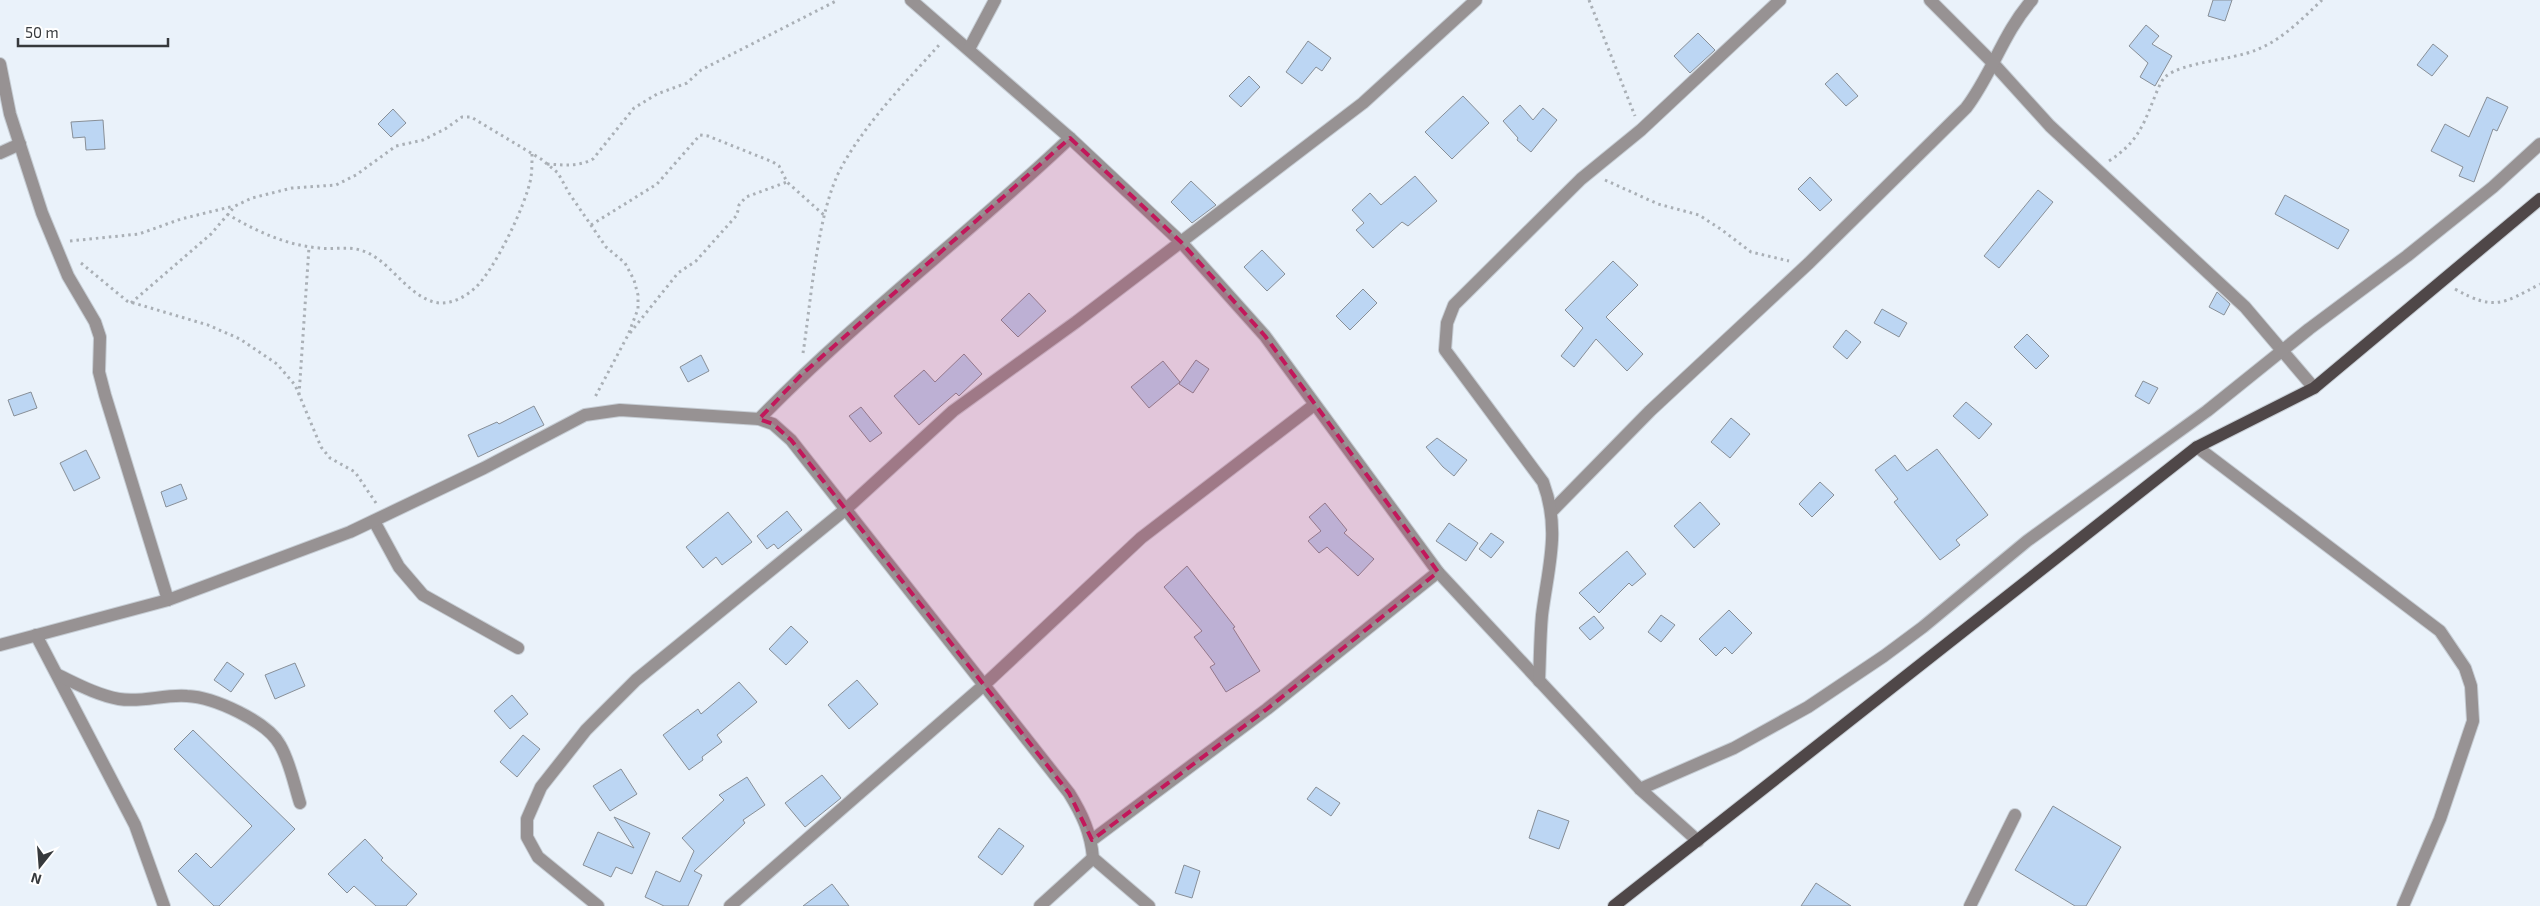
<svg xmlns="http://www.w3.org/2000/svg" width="2540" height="906" font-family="'Exo 2',sans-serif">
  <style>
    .building { fill: #bcd6f3; stroke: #888f97 }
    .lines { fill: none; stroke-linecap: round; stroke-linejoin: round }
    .minor-casing { stroke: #c6cdd4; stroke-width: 14 }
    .major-casing { stroke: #c6cdd4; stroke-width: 14 }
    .path { stroke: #aab0b6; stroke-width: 3; stroke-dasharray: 2.5 4; stroke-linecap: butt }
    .minor { stroke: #979293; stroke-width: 12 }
    .major { stroke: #4f4748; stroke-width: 12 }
    .marked { fill: #c2185b; fill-opacity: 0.2; stroke: #c2185b; stroke-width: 4; stroke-dasharray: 10 6; stroke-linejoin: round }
  </style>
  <rect width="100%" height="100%" fill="#eaf2fa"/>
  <g class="building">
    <path d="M 2213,0 L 2232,0 L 2225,21 L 2208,16 Z"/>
    <path d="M 2146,25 L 2159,36 L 2152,44 L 2172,56 L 2155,86 L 2140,77 L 2148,63 L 2129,46 Z"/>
    <path d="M 1698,33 L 1715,50 L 1690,73 L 1674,56 Z"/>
    <path d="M 1308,41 L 1331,58 L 1322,71 L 1316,67 L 1302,84 L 1286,72 Z"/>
    <path d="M 2433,44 L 2448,56 L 2432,76 L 2417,65 Z"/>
    <path d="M 1837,73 L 1858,96 L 1846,106 L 1825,84 Z"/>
    <path d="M 1249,76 L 1260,87 L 1241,107 L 1229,96 Z"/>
    <path d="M 1463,96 L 1489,123 L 1452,159 L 1425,132 Z"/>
    <path d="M 2487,97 L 2508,107 L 2497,131 L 2493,129 L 2474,182 L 2459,176 L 2463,167 L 2431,151 L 2445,124 L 2469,137 Z"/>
    <path d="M 1520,105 L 1533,120 L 1543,108 L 1557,120 L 1531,152 L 1517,140 L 1518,138 L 1503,121 Z"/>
    <path d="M 393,109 L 406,123 L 391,137 L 378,124 Z"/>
    <path d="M 103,120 L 105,149 L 86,150 L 85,137 L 73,138 L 71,122 Z"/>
    <path d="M 1415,176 L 1437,201 L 1408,226 L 1402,222 L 1373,248 L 1356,230 L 1364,223 L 1352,210 L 1370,193 L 1381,205 Z"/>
    <path d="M 1810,177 L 1832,200 L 1820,211 L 1798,189 Z"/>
    <path d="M 1191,181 L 1216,205 L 1192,223 L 1171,202 Z"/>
    <path d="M 2038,190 L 2053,202 L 1999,268 L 1984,256 Z"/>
    <path d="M 2285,195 L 2349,230 L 2338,249 L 2275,214 Z"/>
    <path d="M 1262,250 L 1285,274 L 1267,291 L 1244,267 Z"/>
    <path d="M 1613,261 L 1638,285 L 1606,317 L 1643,354 L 1627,371 L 1596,339 L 1574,367 L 1561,356 L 1583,328 L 1565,310 Z"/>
    <path d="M 1363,289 L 1377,303 L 1350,330 L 1336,316 Z"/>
    <path d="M 2217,292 L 2230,304 L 2224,315 L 2209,307 Z"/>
    <path d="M 1029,293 L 1046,311 L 1018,337 L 1001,320 Z"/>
    <path d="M 1882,309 L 1907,323 L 1899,337 L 1874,323 Z"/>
    <path d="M 1846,330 L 1861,342 L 1847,359 L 1833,347 Z"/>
    <path d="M 2027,334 L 2049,356 L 2036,369 L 2014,347 Z"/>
    <path d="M 964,354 L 982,374 L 959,396 L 956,393 L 919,425 L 894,396 L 924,370 L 935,382 Z"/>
    <path d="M 701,355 L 709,371 L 688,382 L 680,367 Z"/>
    <path d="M 1196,360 L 1209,369 L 1193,393 L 1179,384 Z"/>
    <path d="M 1163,361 L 1180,382 L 1149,408 L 1131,387 Z"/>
    <path d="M 2143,381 L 2158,388 L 2149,404 L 2135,396 Z"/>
    <path d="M 31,392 L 37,408 L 14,416 L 8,400 Z"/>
    <path d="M 1966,402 L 1992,424 L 1979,439 L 1953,416 Z"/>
    <path d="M 534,406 L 544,425 L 478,457 L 468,435 L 497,422 L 499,424 Z"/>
    <path d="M 861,407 L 882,433 L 870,442 L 849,416 Z"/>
    <path d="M 1731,418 L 1750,434 L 1730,458 L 1711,442 Z"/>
    <path d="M 1437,438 L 1467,460 L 1454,476 L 1443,467 L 1426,447 Z"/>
    <path d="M 1937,449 L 1988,515 L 1956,540 L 1960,545 L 1940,560 L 1894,502 L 1898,499 L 1875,470 L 1895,455 L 1907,471 Z"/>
    <path d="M 86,450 L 100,478 L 74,491 L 60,463 Z"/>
    <path d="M 1820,482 L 1834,495 L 1812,517 L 1799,504 Z"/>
    <path d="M 181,484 L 187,499 L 166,507 L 161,492 Z"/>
    <path d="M 1700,502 L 1720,524 L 1694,548 L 1674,526 Z"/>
    <path d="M 1325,503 L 1347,530 L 1344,533 L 1374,559 L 1358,576 L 1327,547 L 1319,553 L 1308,541 L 1321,531 L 1309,517 Z"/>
    <path d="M 787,511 L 802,530 L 778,549 L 774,544 L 767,549 L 757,536 Z"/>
    <path d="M 728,512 L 752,542 L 722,565 L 716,557 L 703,568 L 686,547 Z"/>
    <path d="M 1449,523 L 1478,543 L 1466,561 L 1436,541 Z"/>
    <path d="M 1491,533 L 1504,542 L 1491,558 L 1479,549 Z"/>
    <path d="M 1627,551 L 1646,574 L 1632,586 L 1629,583 L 1599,613 L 1579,593 Z"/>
    <path d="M 1187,566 L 1235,627 L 1233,628 L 1260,671 L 1226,692 L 1210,667 L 1215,664 L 1194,637 L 1202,631 L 1164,587 Z"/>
    <path d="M 1729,610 L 1752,633 L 1732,654 L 1725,647 L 1716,656 L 1699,639 Z"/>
    <path d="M 1661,615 L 1675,625 L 1661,642 L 1648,632 Z"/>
    <path d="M 1594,616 L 1604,628 L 1590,640 L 1579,628 Z"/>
    <path d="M 791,626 L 808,642 L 786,665 L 769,649 Z"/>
    <path d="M 227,662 L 244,674 L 231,692 L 214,680 Z"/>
    <path d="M 295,663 L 305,686 L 275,699 L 265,675 Z"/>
    <path d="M 857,680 L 878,704 L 849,729 L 828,705 Z"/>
    <path d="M 739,682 L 757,702 L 717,735 L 722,742 L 702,757 L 703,760 L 689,770 L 663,735 L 698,709 L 701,714 Z"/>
    <path d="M 512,695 L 528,714 L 510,729 L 494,711 Z"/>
    <path d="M 193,730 L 295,829 L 219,906 L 214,906 L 178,871 L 196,853 L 211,868 L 252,826 L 174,749 Z"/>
    <path d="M 523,735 L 540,749 L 517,777 L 500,762 Z"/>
    <path d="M 621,769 L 637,794 L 610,811 L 593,786 Z"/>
    <path d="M 822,775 L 841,798 L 805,827 L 785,803 Z"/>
    <path d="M 747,777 L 765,805 L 743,820 L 745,823 L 694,871 L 702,875 L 688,906 L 664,906 L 645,897 L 656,871 L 680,882 L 694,851 L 682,838 L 724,800 L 719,795 Z"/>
    <path d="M 1316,787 L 1340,803 L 1331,816 L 1307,799 Z"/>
    <path d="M 2053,806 L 2121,847 L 2086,906 L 2075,906 L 2015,870 Z"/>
    <path d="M 1538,810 L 1569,821 L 1559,849 L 1529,838 Z"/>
    <path d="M 614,817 L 650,833 L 632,874 L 616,867 L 611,877 L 583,865 L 598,832 L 634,848 Z"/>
    <path d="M 999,828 L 1024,846 L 1002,875 L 978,857 Z"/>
    <path d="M 365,839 L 383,858 L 381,860 L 417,894 L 406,906 L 376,906 L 354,886 L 347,893 L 328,874 Z"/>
    <path d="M 1184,865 L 1200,871 L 1192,898 L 1175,893 Z"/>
    <path d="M 1816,883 L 1851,906 L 1801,906 Z"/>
    <path d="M 832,884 L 849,906 L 803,906 Z"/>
  </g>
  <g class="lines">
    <defs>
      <g id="minor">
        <path d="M 911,0 L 1070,138 L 1181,242 L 1265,336 L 1438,572 L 1640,789 L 1698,841"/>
        <path d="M 1930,0 L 1992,62 L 2050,126 L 2245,307 L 2314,388"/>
        <path d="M 969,49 L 995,0"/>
        <path d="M 0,64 L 10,114 L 42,213 L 68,276 L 95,322 L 100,337 L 99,372 L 105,395 L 168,600"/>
        <path d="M 0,153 L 20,144"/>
        <path d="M 759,419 C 856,319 969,234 1070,138"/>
        <path d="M 2197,447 L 2440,631 L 2465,668 L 2471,686 L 2473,721 L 2440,819 L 2403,906"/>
        <path d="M 1552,511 L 1650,411 L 1809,263 L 1966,108 C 1992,74 2003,33 2032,0"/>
        <path d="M 374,521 L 399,567 L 423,595 L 518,648"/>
        <path d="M 36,635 L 135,825 L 164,906"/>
        <path d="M 0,645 L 168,600 L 350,532 L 484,468 L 585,415 L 620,410 L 759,419 L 773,424 L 791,440 L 1069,793 C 1082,814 1091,833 1093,858 L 1149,906"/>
        <path d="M 58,675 C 77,684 97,695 119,699 C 142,703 164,694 187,696 C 213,697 267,721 280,745 C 290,762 294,784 300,803"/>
        <path d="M 1539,681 C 1540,659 1540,637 1542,615 C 1548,567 1561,530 1543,482 L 1445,350 L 1447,323 L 1454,305 L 1581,179 L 1641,130 L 1780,0"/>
        <path d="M 1640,789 L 1734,748 L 1808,707 L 1884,656 L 1923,627 L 2027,541 L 2207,411 L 2309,329 L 2407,256 L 2493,187 L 2540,144"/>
        <path d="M 1092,840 L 1267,709 L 1438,572"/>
        <path d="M 598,906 L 538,857 L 527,837 L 527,819 L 541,787 L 586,730 L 636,680 L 846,509 L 953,411 L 1076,322 L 1363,103 L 1476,0"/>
        <path d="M 730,906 L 984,685 L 1141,538 L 1314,405"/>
        <path d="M 1040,906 L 1093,858"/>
        <path d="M 1970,906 L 2015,815"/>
      </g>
      <path id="major" d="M 1614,906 L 2197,447 L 2314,388 L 2540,199"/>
    </defs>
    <use href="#minor" class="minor-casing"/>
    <use href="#major" class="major-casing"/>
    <g class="path">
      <path d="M 1589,0 L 1635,116"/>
      <path d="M 2109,161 C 2135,144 2142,129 2153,101 C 2156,94 2160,82 2165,77 C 2182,62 2232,60 2256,50 C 2282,40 2302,19 2322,0"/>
      <path d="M 547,164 C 564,165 578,167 593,159 L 634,108 L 657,94 L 687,83 L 701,70 L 838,0"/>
      <path d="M 1605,180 L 1658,204 L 1699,215 L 1722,230 L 1751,252 L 1789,261"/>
      <path d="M 227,214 C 256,231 285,245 319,248 C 332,250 347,246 360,250 C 388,257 405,294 434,302 C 448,306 464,298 475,288 C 494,271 527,203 531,177 C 532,170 532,162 532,154"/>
      <path d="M 591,225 L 657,184 L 700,135 L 708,136 L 773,162 L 779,166 L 787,182 L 825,216"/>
      <path d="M 70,241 L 139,234 L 181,219 L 234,206"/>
      <path d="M 81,263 L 127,301 L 208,325 L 240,339 L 277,364 L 295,385 L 321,447 L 330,458 L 355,472 L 376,503"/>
      <path d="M 2455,289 C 2494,311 2503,304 2540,284"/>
      <path d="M 131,303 L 211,234 L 235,206 L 252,198 L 292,188 L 336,185 L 356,175 L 396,146 L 423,140 L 445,129 L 462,117 L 471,117 L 541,159 L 558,173 L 569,193 L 597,234 L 606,247 L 625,263 L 634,280 L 638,295 L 638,309 L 628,335 L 594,399"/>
      <path d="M 630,333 L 678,273 L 696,261 L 737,215 L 739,205 L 746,197 L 787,182"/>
      <path d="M 803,353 C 811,302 817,212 841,168 C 866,122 906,82 940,44"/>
      <path d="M 299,395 L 309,247"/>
    </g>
    <use href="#minor" class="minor"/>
    <use href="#major" class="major"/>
  </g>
  <path class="marked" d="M 1070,138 L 1181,242 L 1265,336 L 1438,572 L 1267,709 L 1092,840 L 1069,793 L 791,440 L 773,424 L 759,419 L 800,376 Z"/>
  <g transform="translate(40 866) rotate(197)" stroke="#ffffff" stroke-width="4" paint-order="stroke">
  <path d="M0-4L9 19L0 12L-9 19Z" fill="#36393c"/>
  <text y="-8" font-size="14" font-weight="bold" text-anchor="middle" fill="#36393c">N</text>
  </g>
  <path d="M18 38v8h150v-8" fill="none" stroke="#36393c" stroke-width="2.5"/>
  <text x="25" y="38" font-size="15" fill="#36393c" stroke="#ffffff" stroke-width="4" paint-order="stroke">50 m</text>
</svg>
